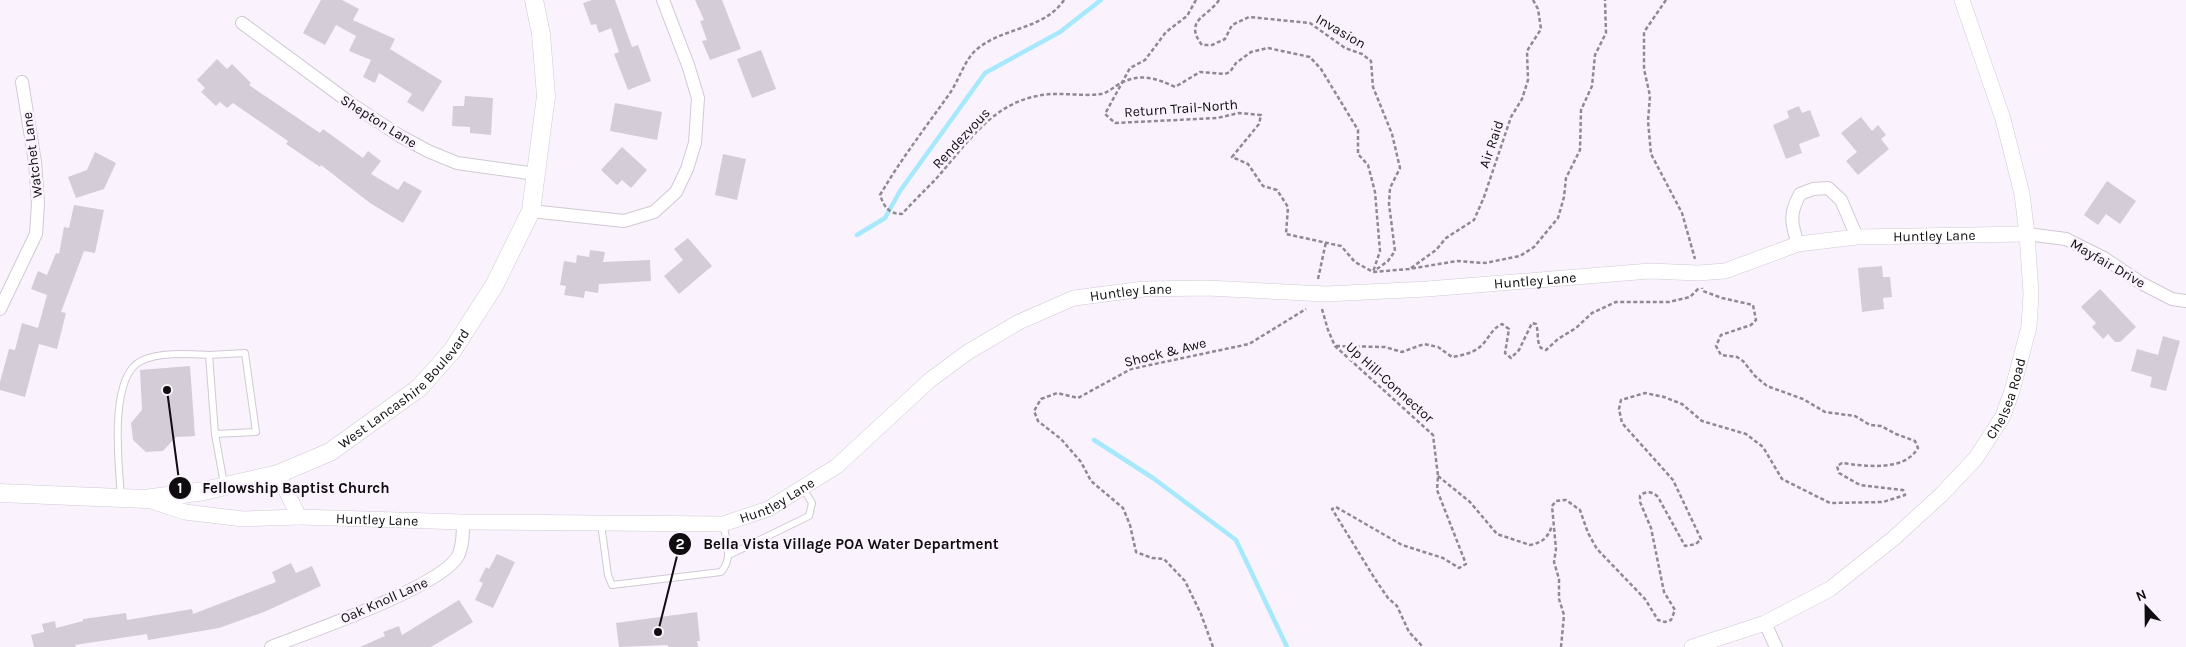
<svg xmlns="http://www.w3.org/2000/svg" width="2186" height="647" font-family="Karla,sans-serif">
  <style>
    .lines { fill: none; stroke-linecap: round; stroke-linejoin: round }
    .stream { stroke: #a7e9fc; stroke-width: 4.5 }
    .building { fill: #d4cdd7 }
    .service-casing { stroke: #d0c9d3; stroke-width: 8 }
    .minor-casing { stroke: #d0c9d3; stroke-width: 14 }
    .tertiary-casing { stroke: #d0c9d3; stroke-width: 16 }
    .secondary-casing { stroke: #d0c9d3; stroke-width: 19 }
    .path { stroke: #8f8a91; stroke-width: 2.5; stroke-dasharray: 4 2.5; stroke-linecap: butt }
    .service { stroke: #fff; stroke-width: 6 }
    .minor { stroke: #fff; stroke-width: 12 }
    .tertiary { stroke: #fff; stroke-width: 15 }
    .secondary { stroke: #fff; stroke-width: 18 }
    .labels { text-anchor: middle; stroke-width: 5; stroke-linejoin: round; paint-order: stroke }
    .street-label { font-size: 14px; fill: #0f0d10; stroke: #faf3fd }
    .leader { fill: none; stroke: #0f0d10; stroke-width: 2 }
    .callout-dot { fill: #0f0d10; stroke: #faf3fd; stroke-width: 2 }
    .mark-label { font-size: 15px; text-anchor: middle; font-weight: bold; fill: #fff }
    .callout-label { font-size: 15px; text-anchor: middle; font-weight: bold; fill: #0f0d10; stroke: #faf3fd; stroke-width: 5; stroke-linejoin: round; paint-order: stroke }
  </style>
  <rect width="100%" height="100%" fill="#faf3fd"/>
  <g class="lines">
    <g class="stream">
      <path d="M 857,235 L 885,218 L 900,191 L 985,73 L 1060,32 L 1101,0"/>
      <path d="M 1094,440 L 1153,478 L 1236,540 L 1287,647"/>
    </g>
  </g>
  <g class="building">
    <path d="M 321,0 L 342,0 L 359,9 L 353,20 L 395,39 L 390,49 L 442,81 L 423,112 L 407,102 L 412,94 L 379,73 L 375,83 L 363,77 L 371,60 L 349,51 L 356,36 L 336,25 L 325,45 L 303,33 Z"/>
    <path d="M 592,0 L 615,0 L 632,47 L 638,45 L 651,81 L 628,90 L 614,54 L 619,52 L 611,28 L 599,33 L 596,24 L 591,25 L 583,3 Z"/>
    <path d="M 695,0 L 722,0 L 741,49 L 710,60 L 702,41 L 707,40 L 700,21 L 704,20 Z"/>
    <path d="M 761,50 L 776,89 L 752,98 L 737,59 Z"/>
    <path d="M 217,59 L 227,69 L 232,64 L 251,83 L 249,85 L 320,133 L 323,129 L 363,158 L 368,151 L 381,161 L 371,174 L 398,190 L 404,181 L 422,191 L 403,223 L 370,203 L 321,165 L 320,167 L 286,144 L 288,141 L 233,103 L 227,108 L 220,102 L 216,106 L 201,92 L 205,88 L 197,80 Z"/>
    <path d="M 465,96 L 493,98 L 491,135 L 470,133 L 470,127 L 452,126 L 453,106 L 464,106 Z"/>
    <path d="M 615,103 L 662,112 L 657,140 L 610,131 Z"/>
    <path d="M 1799,106 L 1802,113 L 1810,110 L 1820,136 L 1799,144 L 1802,153 L 1786,159 L 1773,125 L 1789,118 L 1787,111 Z"/>
    <path d="M 1861,117 L 1872,131 L 1878,125 L 1886,135 L 1881,139 L 1889,149 L 1858,175 L 1846,161 L 1857,152 L 1841,133 Z"/>
    <path d="M 622,147 L 647,170 L 631,188 L 622,180 L 617,185 L 601,170 Z"/>
    <path d="M 95,152 L 116,163 L 104,189 L 76,198 L 68,177 L 87,170 Z"/>
    <path d="M 723,154 L 746,159 L 737,200 L 715,195 Z"/>
    <path d="M 2107,181 L 2136,201 L 2120,224 L 2106,214 L 2098,225 L 2084,215 Z"/>
    <path d="M 74,205 L 104,210 L 95,253 L 84,251 L 61,312 L 66,313 L 57,349 L 39,344 L 25,397 L 0,390 L 0,382 L 9,349 L 15,350 L 22,323 L 38,328 L 47,295 L 31,289 L 38,271 L 47,275 L 56,253 L 59,254 L 64,227 L 69,228 Z"/>
    <path d="M 688,238 L 712,266 L 679,294 L 664,276 L 683,260 L 674,249 Z"/>
    <path d="M 590,250 L 605,252 L 603,262 L 650,260 L 651,281 L 599,284 L 598,293 L 585,291 L 584,298 L 564,295 L 566,286 L 560,285 L 564,261 L 576,263 L 577,255 L 589,257 Z"/>
    <path d="M 1882,266 L 1883,277 L 1890,277 L 1892,297 L 1883,298 L 1884,309 L 1862,312 L 1858,268 Z"/>
    <path d="M 2100,289 L 2136,327 L 2120,342 L 2115,342 L 2108,334 L 2103,339 L 2092,327 L 2096,323 L 2081,307 Z"/>
    <path d="M 2163,336 L 2180,341 L 2166,391 L 2150,387 L 2152,377 L 2131,371 L 2137,349 L 2158,355 Z"/>
    <path d="M 190,366 L 195,436 L 176,437 L 163,451 L 146,452 L 133,440 L 131,423 L 142,410 L 140,370 Z"/>
    <path d="M 497,554 L 515,562 L 493,608 L 475,600 L 483,583 L 479,581 L 486,567 L 489,569 Z"/>
    <path d="M 291,563 L 296,573 L 312,566 L 321,586 L 264,612 L 219,628 L 148,640 L 147,634 L 75,645 L 76,647 L 34,647 L 31,635 L 44,632 L 42,624 L 55,621 L 56,628 L 83,621 L 83,619 L 126,613 L 127,620 L 192,609 L 193,614 L 276,582 L 272,572 Z"/>
    <path d="M 459,600 L 473,622 L 431,647 L 360,647 L 385,636 L 383,632 L 399,626 L 402,635 Z"/>
    <path d="M 697,612 L 700,641 L 697,641 L 698,647 L 668,647 L 668,645 L 619,647 L 616,623 Z"/>
  </g>
  <g class="lines">
    <defs>
      <g id="service">
        <path d="M 209,355 L 245,353 L 256,432 L 215,434"/>
        <path d="M 121,497 C 119,467 108,377 141,361 C 159,352 189,354 209,355 L 215,434 L 224,484"/>
        <path d="M 601,524 L 608,575 L 612,585 L 721,572 C 734,558 726,540 723,524"/>
        <path d="M 729,555 L 809,516 L 812,503 L 803,488"/>
      </g>
      <g id="minor">
        <path d="M 242,23 L 353,105 L 400,136 L 428,151 L 457,163 L 536,174"/>
        <path d="M 531,211 L 624,221 L 654,212 L 676,192 L 687,169 L 695,143 L 698,98 L 688,65 L 663,0"/>
        <path d="M 2027,234 L 2066,239 L 2104,258 L 2141,283 L 2172,299 L 2186,301"/>
        <path d="M 1798,244 C 1791,223 1789,214 1800,194 L 1813,189 L 1828,188 L 1841,200 L 1857,237"/>
        <path d="M 0,309 L 36,234 L 38,203 L 35,162 L 22,82"/>
        <path d="M 1765,623 L 1776,647"/>
        <path d="M 271,647 C 309,632 441,587 458,556 C 463,546 463,533 463,522"/>
      </g>
      <g id="tertiary">
        <path id="s1" d="M 278,474 L 299,517 L 463,522 L 723,524 L 768,509 L 837,466 L 930,380 L 968,352 L 1019,322 L 1074,298 L 1144,289 L 1207,288 L 1326,294 L 1427,289 L 1650,271 L 1698,273 L 1725,271 L 1798,244 L 1857,237 L 2027,234"/>
        <path d="M 145,499 L 185,512 L 243,519 L 299,517"/>
        <path id="s2" d="M 1692,647 L 1765,623 L 1830,589 L 1894,538 L 1941,495 L 1976,458 L 2003,416 L 2012,391 L 2029,327 L 2031,293 L 2027,234 L 2022,194 L 2003,119 L 1962,0"/>
      </g>
      <g id="secondary">
        <path id="s3" d="M 0,493 L 145,499 L 204,491 L 278,474 L 330,452 L 419,388 L 452,351 L 494,286 L 531,211 L 546,96 L 541,34 L 534,0"/>
      </g>
    </defs>
    <use href="#service" class="service-casing"/>
    <use href="#minor" class="minor-casing"/>
    <use href="#tertiary" class="tertiary-casing"/>
    <use href="#secondary" class="secondary-casing"/>
    <g class="path">
      <path d="M 1064,0 C 1044,30 1002,27 976,50 C 964,61 959,80 950,93 C 926,127 901,159 880,195 C 884,206 888,214 902,214 C 912,203 923,192 934,181 C 964,148 989,105 1037,96 C 1057,91 1082,97 1101,94 C 1108,93 1115,86 1121,83 C 1141,73 1156,78 1175,87 L 1200,72 L 1225,74 L 1230,72 L 1236,63 L 1251,52 L 1268,48 L 1310,57 L 1321,69 L 1358,130 L 1358,154 L 1368,165 L 1375,192 L 1380,251 L 1373,272"/>
      <path d="M 1196,0 L 1187,16 L 1166,32 L 1145,60 L 1130,68 L 1105,114 L 1115,123 L 1217,118 L 1239,113 L 1261,115 L 1259,124 L 1232,157 L 1248,164 L 1263,186 L 1277,190 L 1288,207 L 1286,234 L 1341,246 L 1355,262 L 1373,272 L 1409,269 L 1457,261 L 1485,263 L 1520,256 L 1534,247 L 1558,218 L 1564,197 L 1566,178 L 1580,150 L 1581,110 L 1592,86 L 1595,55 L 1606,33 L 1605,0"/>
      <path d="M 1219,0 C 1208,17 1183,20 1202,45 L 1212,45 L 1225,39 L 1232,25 L 1249,17 L 1310,23 L 1345,48 L 1362,54 L 1371,61 L 1373,87 L 1392,134 L 1400,168 L 1390,188 L 1389,204 L 1395,251 L 1388,261 L 1374,271"/>
      <path d="M 1666,0 L 1644,32 L 1644,69 L 1650,96 L 1648,121 L 1651,154 L 1682,213 L 1695,259"/>
      <path d="M 1411,268 L 1436,250 L 1446,238 L 1474,220 L 1484,197 L 1511,117 L 1522,99 L 1528,80 L 1527,51 L 1541,29 L 1538,9 L 1533,0"/>
      <path d="M 1318,279 L 1326,242"/>
      <path d="M 1322,309 L 1328,330 L 1335,346 L 1433,435 L 1438,476 L 1437,490 L 1466,564 L 1459,568 L 1443,558 L 1402,545 L 1336,507 L 1332,509 L 1375,579 L 1388,598 L 1397,606 L 1409,632 L 1423,647"/>
      <path d="M 1336,346 L 1385,347 L 1402,352 L 1424,344 L 1438,347 L 1452,357 C 1463,355 1475,353 1483,344 C 1490,336 1492,329 1502,324 L 1509,329 L 1505,353 L 1511,358 L 1519,350 L 1532,323 L 1536,324 C 1539,332 1536,341 1541,348 L 1546,350 L 1558,339 L 1576,328 L 1592,313 L 1616,302 L 1669,302 L 1690,297 L 1700,287"/>
      <path d="M 1438,476 L 1470,502 L 1497,534 L 1530,545 C 1542,543 1549,537 1552,525"/>
      <path d="M 1213,647 L 1201,614 L 1185,581 L 1164,559 L 1152,558 L 1136,552 L 1130,525 L 1123,508 L 1091,481 L 1081,462 L 1061,439 L 1038,421 L 1034,411 L 1041,399 L 1057,393 L 1078,398 L 1131,369 L 1249,344 L 1306,309"/>
      <path d="M 1561,647 L 1564,615 L 1559,599 L 1559,579 L 1554,562 L 1556,549 L 1552,506 L 1556,501 L 1566,500 L 1580,510 L 1588,533 L 1597,549 L 1645,599 L 1658,620 L 1665,622 L 1671,620 L 1675,610 L 1664,592 L 1651,528 L 1640,502 L 1640,496 C 1646,490 1653,492 1658,497 L 1685,546 L 1696,544 L 1701,539 L 1673,480 L 1622,423 L 1619,409 L 1621,400 L 1645,393 L 1664,397 L 1682,404 L 1702,421 L 1746,434 L 1763,447 L 1782,479 L 1830,503 L 1883,502 L 1905,495 L 1903,490 L 1860,485 L 1839,473 L 1837,466 L 1842,463 C 1865,466 1904,472 1918,448 L 1915,441 L 1896,434 L 1881,426 L 1870,425 L 1855,416 L 1825,412 L 1803,399 L 1767,386 L 1755,376 L 1743,361 L 1737,357 L 1721,355 L 1716,346 L 1721,335 L 1751,325 L 1756,320 L 1753,305 L 1722,298 L 1703,291 L 1702,288"/>
    </g>
    <use href="#service" class="service"/>
    <use href="#minor" class="minor"/>
    <use href="#tertiary" class="tertiary"/>
    <use href="#secondary" class="secondary"/>
  </g>
  <g class="labels">
    <g class="street-label">
      <text transform="translate(1341 31) rotate(30)" y="5">Invasion</text>
      <text transform="translate(1181 108) rotate(-4)" y="5">Return Trail-North</text>
      <text transform="translate(379 121) rotate(32)" y="5">Shepton Lane</text>
      <text transform="translate(961 138) rotate(-47)" y="5">Rendezvous</text>
      <text transform="translate(1491 144) rotate(-71)" y="5">Air Raid</text>
      <text transform="translate(32 155) rotate(-97)" y="5">Watchet Lane</text>
      <text dy="5" stroke="none"><textPath href="#s1" startOffset="1761">Huntley Lane</textPath></text>
      <text transform="translate(2108 263) rotate(30)" y="5">Mayfair Drive</text>
      <text dy="5" stroke="none"><textPath href="#s1" startOffset="1356">Huntley Lane</textPath></text>
      <text dy="5" stroke="none"><textPath href="#s1" startOffset="951">Huntley Lane</textPath></text>
      <text transform="translate(1165 352) rotate(-14)" y="5">Shock &amp; Awe</text>
      <text transform="translate(1390 382) rotate(42)" y="5">Up Hill-Connector</text>
      <text dy="5" stroke="none"><textPath href="#s3" startOffset="435">West Lancashire Boulevard</textPath></text>
      <text dy="5" stroke="none"><textPath href="#s2" startOffset="414">Chelsea Road</textPath></text>
      <text dy="5" stroke="none"><textPath href="#s1" startOffset="531">Huntley Lane</textPath></text>
      <text dy="5" stroke="none"><textPath href="#s1" startOffset="126">Huntley Lane</textPath></text>
      <text transform="translate(384 600) rotate(-24)" y="5">Oak Knoll Lane</text>
    </g>
  </g>
  <path class="leader" d="M167 390L180 488M658 632L680 544"/>
  <g class="callout-dot">
    <circle cx="167" cy="390" r="5"/>
    <circle cx="658" cy="632" r="5"/>
    <circle cx="180" cy="488" r="12"/>
    <circle cx="680" cy="544" r="12"/>
  </g>
  <g class="mark-label">
    <text x="180" y="493">1</text>
    <text x="680" y="549">2</text>
  </g>
  <g class="callout-label">
    <text x="296" y="493">Fellowship Baptist Church</text>
    <text x="851" y="549">Bella Vista Village POA Water Department</text>
  </g>
  <g transform="translate(2146 607) rotate(338)" stroke="#faf3fd" stroke-width="4" paint-order="stroke">
  <path d="M0-4L9 19L0 12L-9 19Z" fill="#0f0d10"/>
  <text y="-8" font-size="14" font-weight="bold" text-anchor="middle" fill="#0f0d10">N</text>
  </g>
</svg>
